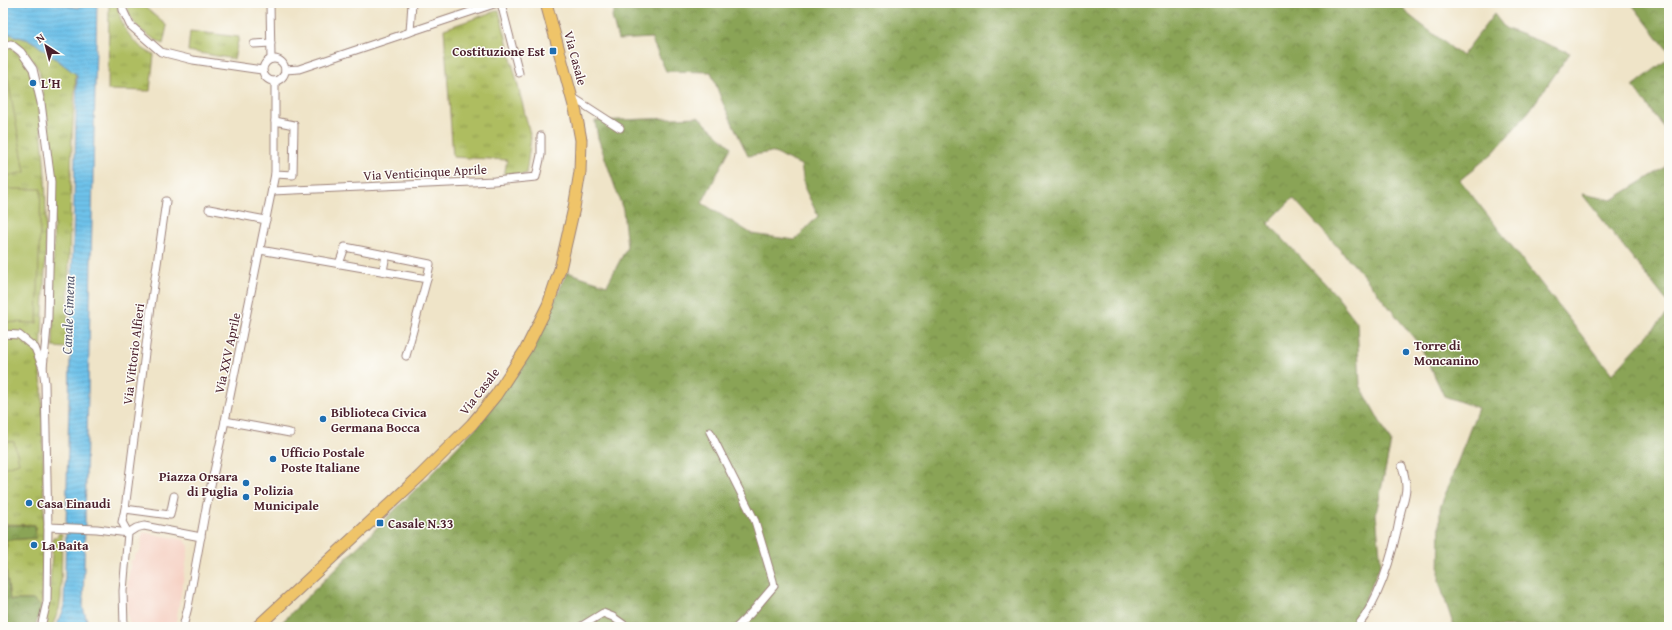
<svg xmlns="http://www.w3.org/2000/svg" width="1672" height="630" font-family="'Gentium Book Plus',serif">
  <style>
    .built { fill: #f6d2c5 }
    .grass { fill: url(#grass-tufts); stroke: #7c6e46 }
    .forest { fill: url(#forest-crowns); stroke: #6a6240 }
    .garden { fill: #aebd60; stroke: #7c6e46 }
    .water { fill: url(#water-rules); stroke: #5c708a }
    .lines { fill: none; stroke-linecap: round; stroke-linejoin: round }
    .street-casing { stroke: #9c827a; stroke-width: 9 }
    .primary-casing { stroke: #9c827a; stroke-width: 13 }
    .street { stroke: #fff; stroke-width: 7 }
    .primary { stroke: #efc469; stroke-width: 11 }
    .poi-dot { fill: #1f6fb2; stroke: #fdfcf7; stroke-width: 1.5 }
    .labels { text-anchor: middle; stroke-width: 3; stroke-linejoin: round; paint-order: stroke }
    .poi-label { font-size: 13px; font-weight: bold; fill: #4a1f2b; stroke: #fdfcf7; text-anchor: start }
    .street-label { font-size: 13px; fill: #4a1f2b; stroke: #fdfcf7 }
    .water-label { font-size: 14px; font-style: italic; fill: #57586e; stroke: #fdfcf7 }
  </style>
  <defs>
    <pattern id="grass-tufts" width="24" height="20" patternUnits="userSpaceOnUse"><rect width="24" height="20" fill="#aebd60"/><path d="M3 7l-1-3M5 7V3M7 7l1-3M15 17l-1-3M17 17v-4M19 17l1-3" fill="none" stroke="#90994f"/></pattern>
    <pattern id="forest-crowns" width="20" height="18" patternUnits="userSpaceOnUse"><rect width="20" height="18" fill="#8aa456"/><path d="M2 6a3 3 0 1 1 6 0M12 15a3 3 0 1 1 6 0" fill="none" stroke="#738547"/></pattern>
    <pattern id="water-rules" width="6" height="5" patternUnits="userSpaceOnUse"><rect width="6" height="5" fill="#6ec2ea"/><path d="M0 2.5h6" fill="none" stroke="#61a6c9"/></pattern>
  </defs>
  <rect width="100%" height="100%" fill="#fdfcf7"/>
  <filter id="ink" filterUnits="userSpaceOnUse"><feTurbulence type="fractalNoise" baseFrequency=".025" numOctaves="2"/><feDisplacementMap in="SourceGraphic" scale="8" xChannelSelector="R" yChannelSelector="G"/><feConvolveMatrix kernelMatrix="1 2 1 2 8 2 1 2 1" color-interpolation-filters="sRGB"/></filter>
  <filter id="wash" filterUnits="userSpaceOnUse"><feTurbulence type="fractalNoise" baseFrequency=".012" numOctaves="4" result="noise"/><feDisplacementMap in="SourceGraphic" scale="16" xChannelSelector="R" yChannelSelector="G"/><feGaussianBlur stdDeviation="0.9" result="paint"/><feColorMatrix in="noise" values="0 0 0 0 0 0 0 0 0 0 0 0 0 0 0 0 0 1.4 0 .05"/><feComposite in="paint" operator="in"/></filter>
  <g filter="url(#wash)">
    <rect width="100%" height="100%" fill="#efe4c8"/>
    <path class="built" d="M 143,532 L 184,540 L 189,546 L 175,627 L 131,627 L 127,615 L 127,585 L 131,560 L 134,560 L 134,555 L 140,552 Z"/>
    <g class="grass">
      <path d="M 109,3 L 117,3 C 120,27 133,45 154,55 L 150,91 L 108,90 Z"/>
      <path d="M 126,3 L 140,3 L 167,26 L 163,44 C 144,33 131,27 126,3 Z"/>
      <path d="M 499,10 L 531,138 L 526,174 L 504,177 L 507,160 L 453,157 L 444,29 Z"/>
      <path d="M 190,31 L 239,37 L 234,59 L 188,51 Z"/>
      <path d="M 3,32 L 32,41 L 76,73 L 72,138 L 67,348 L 53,347 L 54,166 L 48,122 L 39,70 L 26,50 L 11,41 L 3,41 Z"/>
      <path d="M 10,46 C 20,55 29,64 33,77 C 39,95 40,119 42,137 C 50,215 44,293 40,371 L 42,387 L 44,510 L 42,607 L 33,600 L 10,600 L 5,561 L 6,540 L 36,538 L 35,525 L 3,524 L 3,47 Z"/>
      <path d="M 59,533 L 62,534 L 61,597 L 59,609 L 52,627 L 41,627 L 49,602 L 53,537 L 57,537 Z"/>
    </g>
    <g class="forest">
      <path d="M 617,3 L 1399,3 L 1409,15 L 1462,56 L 1494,14 L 1505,28 L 1570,53 L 1530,110 L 1493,153 L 1460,180 L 1612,374 L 1669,312 L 1669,627 L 1454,627 L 1439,582 L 1440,508 L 1478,408 L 1444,396 L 1421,347 L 1363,275 L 1293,198 L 1268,223 L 1336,295 L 1357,322 L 1360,385 L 1391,442 L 1376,514 L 1381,564 L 1352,627 L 277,627 L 440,465 L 482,421 L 552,307 L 567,272 L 607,285 L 627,247 L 623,210 L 598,138 L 595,121 L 698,117 L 731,147 L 702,203 L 752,234 L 795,240 L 818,216 L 805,189 L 801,165 L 772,152 L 748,156 L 722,101 L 711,72 L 666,71 L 651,38 L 618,40 L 612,17 Z"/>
      <path d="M 1631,3 L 1669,3 L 1669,52 Z"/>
      <path d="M 1669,58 L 1669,134 L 1633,86 Z"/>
      <path d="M 1669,161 L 1669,304 L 1582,194 L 1612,200 L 1664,168 Z"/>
      <path d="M 3,525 L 35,525 L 36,538 L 6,540 L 5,561 L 10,600 L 33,600 L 42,607 L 35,627 L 3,627 Z"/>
    </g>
    <g class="garden">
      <path d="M 3,53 L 25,172 L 3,177 Z"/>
      <path d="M 3,189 L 41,189 L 37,323 L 3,322 Z"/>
      <path d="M 3,441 L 14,442 L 19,463 L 3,468 Z"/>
    </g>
    <path class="water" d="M 3,3 L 56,3 L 79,8 L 79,3 L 97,3 L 83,608 L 89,627 L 56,627 L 64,609 L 77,75 L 32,41 L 3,32 Z"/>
  </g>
  <g filter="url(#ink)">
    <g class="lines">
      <defs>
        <g id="street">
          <path d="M 122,3 L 123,10 L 130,25 L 161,52 L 193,60 L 262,70"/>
          <path d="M 270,3 L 271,59"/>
          <path d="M 501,3 L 519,73"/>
          <path d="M 410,32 L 412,3"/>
          <path d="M 254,44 L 271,43"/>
          <path d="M 3,46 L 11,44 L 21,52 L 33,69 L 41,103 L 51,182 L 48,318 L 43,368"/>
          <circle cx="274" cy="70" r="11"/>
          <path d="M 285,70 L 299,69 L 497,3"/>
          <path d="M 572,97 L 620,128"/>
          <path d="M 275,174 L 293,175 L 294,125 L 275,121"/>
          <path d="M 272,191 L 494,181 L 536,177 L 541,155 L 541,136"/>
          <path d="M 209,209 L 266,220"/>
          <path d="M 260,250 L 427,279 L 406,356"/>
          <path d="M 339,264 L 345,247 L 430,264 L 427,279"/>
          <path d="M 383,271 L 386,255"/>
          <path d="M 3,334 L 19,335 L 35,348 L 43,368 L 45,383 L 48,527 L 47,602 L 41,627"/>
          <path d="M 225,421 L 290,433"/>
          <path d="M 710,432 L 755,521 L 773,581 L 774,586 L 751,613 L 737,627"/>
          <path d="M 125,509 L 170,515 L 174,496"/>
          <path d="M 48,527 L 97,529 L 128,533 L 136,528 L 144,526 L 201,537"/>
          <path d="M 124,627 L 123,591 L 128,533 L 122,522 L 125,509 L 151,306 L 166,201"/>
          <path d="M 183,627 L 188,607 L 206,508 L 225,421 L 275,174 L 275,81"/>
          <path d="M 580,627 L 603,613 L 613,617 L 627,627"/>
          <path d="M 1357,627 C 1382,596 1394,550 1401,511 C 1403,503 1406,495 1406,487 C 1406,480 1404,473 1402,466"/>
        </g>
        <path id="primary" d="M 257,627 L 420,476 L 472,424 L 496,395 L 526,349 L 548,305 L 560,269 L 574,208 L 580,172 L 581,140 L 576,113 L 546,3"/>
      </defs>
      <use href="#street" class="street-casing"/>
      <use href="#primary" class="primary-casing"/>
      <use href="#street" class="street"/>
      <use href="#primary" class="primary"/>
    </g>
  </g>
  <g class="poi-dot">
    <rect x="549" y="47" width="8" height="8" rx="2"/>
    <circle cx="33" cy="83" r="4"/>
    <circle cx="1406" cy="352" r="4"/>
    <circle cx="323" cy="419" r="4"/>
    <circle cx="273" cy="459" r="4"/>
    <circle cx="246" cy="483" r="4"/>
    <circle cx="246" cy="497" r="4"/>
    <circle cx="29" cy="503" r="4"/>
    <rect x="376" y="519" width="8" height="8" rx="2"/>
    <circle cx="34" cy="545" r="4"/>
  </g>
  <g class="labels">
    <g class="poi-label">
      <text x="545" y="56" text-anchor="end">Costituzione Est</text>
      <text x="41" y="88">L'H</text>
      <text x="1414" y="350">Torre di<tspan x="1414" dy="15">Moncanino</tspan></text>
      <text x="331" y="417">Biblioteca Civica<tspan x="331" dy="15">Germana Bocca</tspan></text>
      <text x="281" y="457">Ufficio Postale<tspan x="281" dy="15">Poste Italiane</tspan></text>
      <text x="238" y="481" text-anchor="end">Piazza Orsara<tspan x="238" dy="15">di Puglia</tspan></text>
      <text x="254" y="495">Polizia<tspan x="254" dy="15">Municipale</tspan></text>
      <text x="37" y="508">Casa Einaudi</text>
      <text x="388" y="528">Casale N.33</text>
      <text x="42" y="550">La Baita</text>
    </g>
    <g class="street-label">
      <text transform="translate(576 58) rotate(75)" y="5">Via Casale</text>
      <text transform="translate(425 172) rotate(-3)" y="5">Via Venticinque Aprile</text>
      <text transform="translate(227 353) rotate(-78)" y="5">Via XXV Aprile</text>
      <text transform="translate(133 354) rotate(-83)" y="5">Via Vittorio Alfieri</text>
      <text transform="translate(479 391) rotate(-52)" y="5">Via Casale</text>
    </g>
    <g class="water-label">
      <text transform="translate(68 315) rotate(-88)" y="5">Canale Cimena</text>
    </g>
  </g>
  <rect width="1672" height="630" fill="none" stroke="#fdfcf7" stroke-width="16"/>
  <g transform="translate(46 46) rotate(324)" stroke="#fdfcf7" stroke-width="3" paint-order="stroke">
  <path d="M0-3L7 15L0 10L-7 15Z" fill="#4a1f2b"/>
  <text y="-6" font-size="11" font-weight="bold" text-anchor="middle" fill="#4a1f2b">N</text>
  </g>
</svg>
